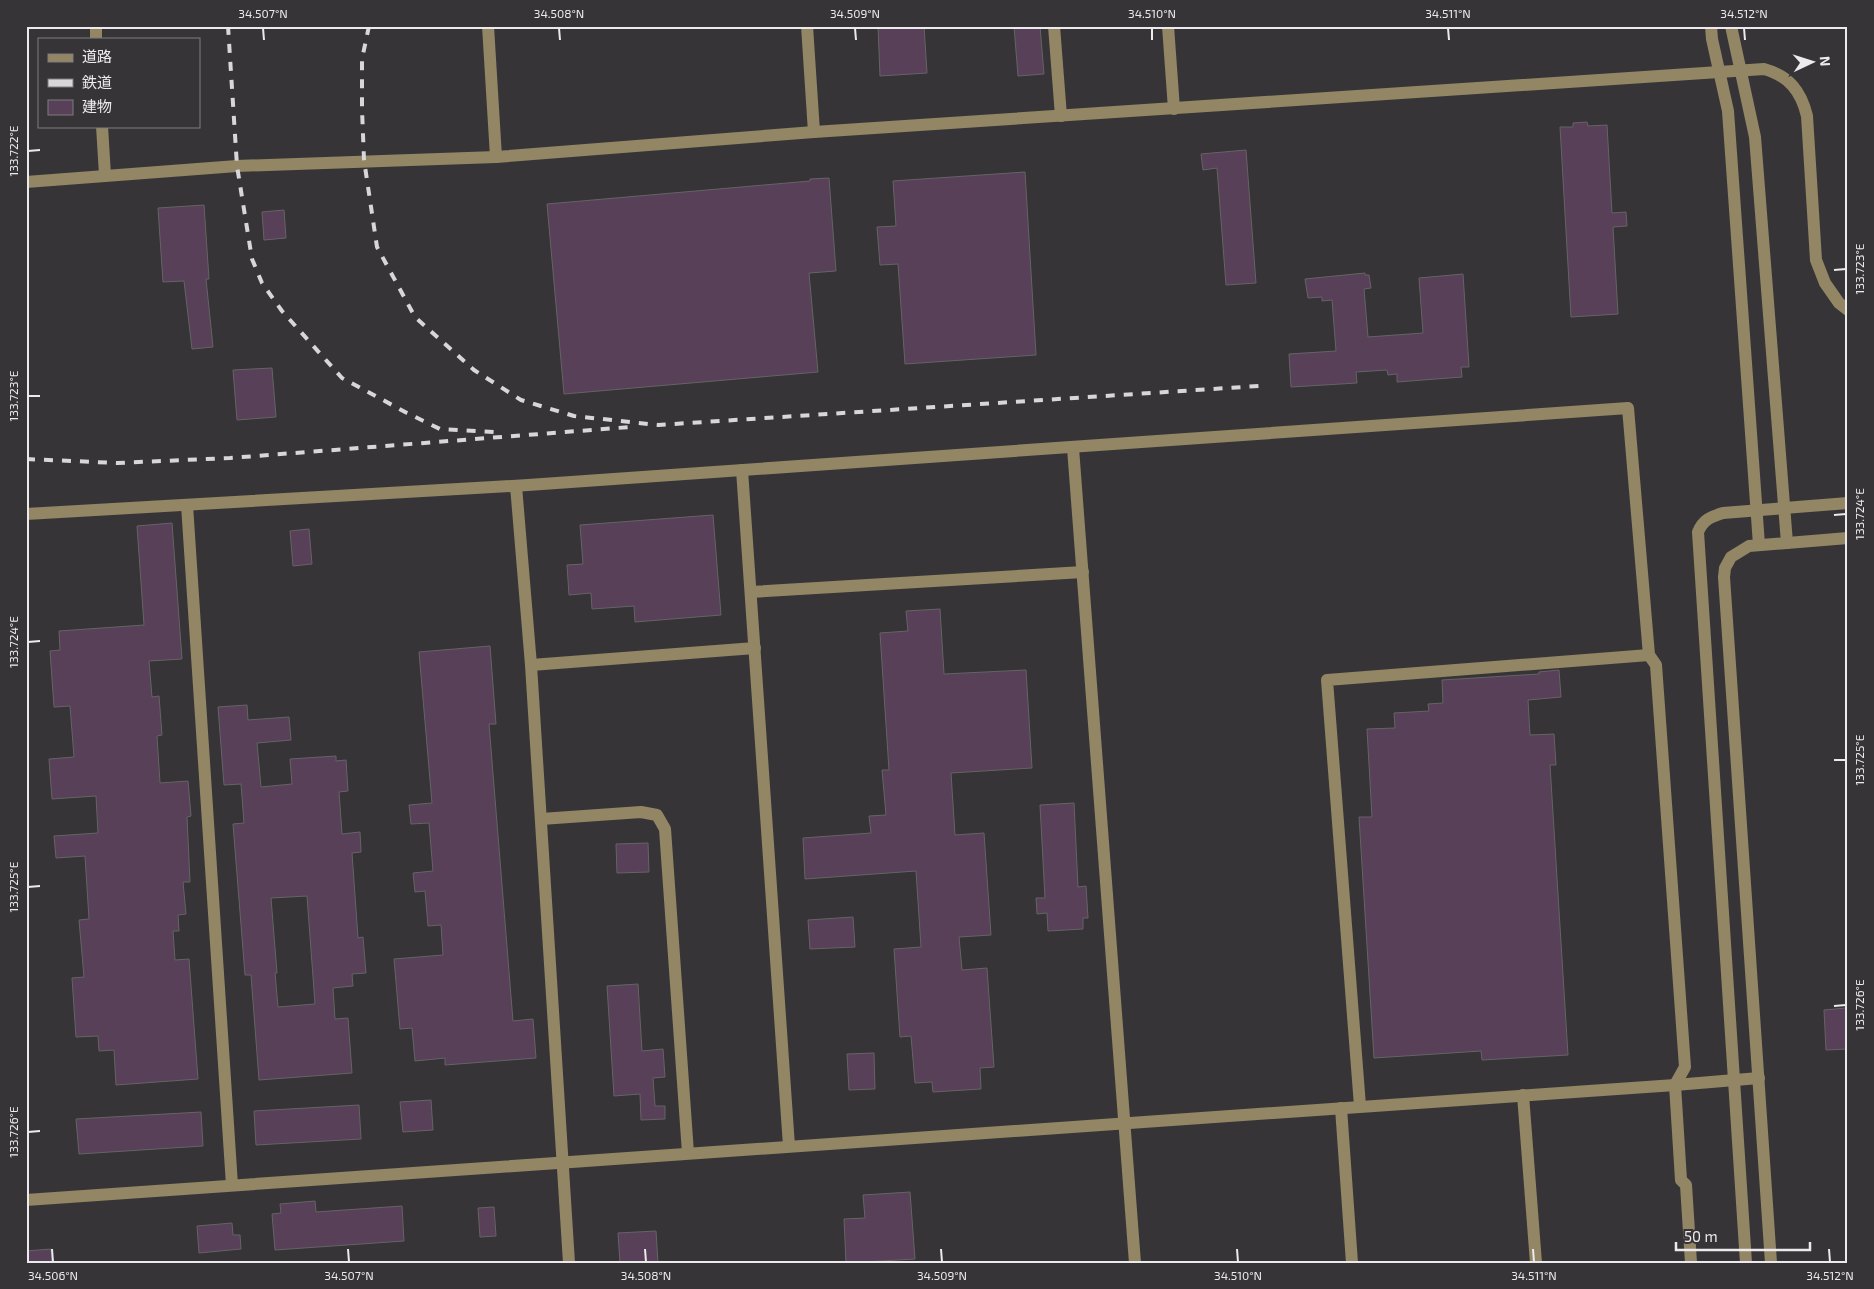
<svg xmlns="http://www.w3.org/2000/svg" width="1874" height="1289" font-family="'Exo 2','Noto Sans JP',sans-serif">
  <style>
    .building { fill: #574058; stroke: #666366; fill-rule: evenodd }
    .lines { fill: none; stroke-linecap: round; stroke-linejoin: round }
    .minor { stroke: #928665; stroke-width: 12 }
    .rail { stroke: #d8d6d8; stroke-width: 4; stroke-dasharray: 9 9; stroke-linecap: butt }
    .ticks { fill: none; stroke: #eceaec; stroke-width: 2 }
    .neatline { fill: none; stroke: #eceaec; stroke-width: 2 }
    .ticks-label { font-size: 12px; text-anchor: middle; fill: #eceaec }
  </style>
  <rect width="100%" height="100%" fill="#373437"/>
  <g class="building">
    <path d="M 878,26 L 924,26 L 927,73 L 880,76 Z"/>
    <path d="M 1014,26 L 1040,26 L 1044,74 L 1018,76 Z"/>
    <path d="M 1587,122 L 1588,126 L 1607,125 L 1612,213 L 1626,212 L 1627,226 L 1613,227 L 1618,314 L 1571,317 L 1560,127 L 1573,127 L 1573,123 Z"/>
    <path d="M 1246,150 L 1256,283 L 1226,285 L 1217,168 L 1203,170 L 1201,154 Z"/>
    <path d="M 1025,172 L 1036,355 L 905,364 L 898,264 L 880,265 L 877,227 L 896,226 L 893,181 Z"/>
    <path d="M 829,178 L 836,271 L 809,273 L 818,372 L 564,394 L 547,204 L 810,181 L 810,179 Z"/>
    <path d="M 204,205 L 209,279 L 206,279 L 213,347 L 192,349 L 184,281 L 163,282 L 158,208 Z"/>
    <path d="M 284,210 L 286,238 L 264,240 L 262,212 Z"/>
    <path d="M 1365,273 L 1365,275 L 1369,275 L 1371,288 L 1364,289 L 1368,337 L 1423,333 L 1419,278 L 1463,274 L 1469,367 L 1461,367 L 1462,377 L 1397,382 L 1397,374 L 1388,375 L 1387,370 L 1356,372 L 1357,383 L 1291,387 L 1289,354 L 1336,351 L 1332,300 L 1322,301 L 1322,297 L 1308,298 L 1305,279 Z"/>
    <path d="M 272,368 L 276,417 L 237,420 L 233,370 Z"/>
    <path d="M 713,515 L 721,615 L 635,622 L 634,606 L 592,609 L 591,593 L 569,595 L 567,565 L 583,564 L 580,525 Z"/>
    <path d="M 172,523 L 182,659 L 149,661 L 152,697 L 159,696 L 162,735 L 157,736 L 160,783 L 188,781 L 191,816 L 187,817 L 190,882 L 183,882 L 186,914 L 178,915 L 179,931 L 173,931 L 175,960 L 189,959 L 198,1079 L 116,1085 L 114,1050 L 99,1051 L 98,1036 L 76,1037 L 72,978 L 84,977 L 79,920 L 89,919 L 85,856 L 56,858 L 54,836 L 98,833 L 96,796 L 52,799 L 49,759 L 74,757 L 70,706 L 54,707 L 50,651 L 60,650 L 59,631 L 144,625 L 137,526 Z"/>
    <path d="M 309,529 L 312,564 L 293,566 L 290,531 Z"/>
    <path d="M 940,609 L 944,674 L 1026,670 L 1032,768 L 951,773 L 955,835 L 984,833 L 991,935 L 959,937 L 962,970 L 987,968 L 994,1067 L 980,1068 L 981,1089 L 933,1092 L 932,1082 L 915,1083 L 911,1036 L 900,1037 L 894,949 L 921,947 L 916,871 L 805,879 L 803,838 L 871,833 L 869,816 L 886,815 L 882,770 L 889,770 L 880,633 L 908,631 L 906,611 Z"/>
    <path d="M 490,646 L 496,724 L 489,724 L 513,1021 L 533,1019 L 536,1058 L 445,1065 L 445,1058 L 415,1061 L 412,1028 L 400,1029 L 394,959 L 443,955 L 441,925 L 428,926 L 425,891 L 415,892 L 413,873 L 433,871 L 429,823 L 411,824 L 409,805 L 432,803 L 419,652 Z"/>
    <path d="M 1559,670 L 1561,697 L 1528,700 L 1530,735 L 1554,734 L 1556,765 L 1550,765 L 1568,1055 L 1482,1060 L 1481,1051 L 1374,1058 L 1359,817 L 1372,817 L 1367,729 L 1395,728 L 1394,713 L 1429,711 L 1428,704 L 1443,703 L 1442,680 L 1539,674 L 1539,672 Z"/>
    <path d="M 247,705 L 248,720 L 289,717 L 291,740 L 257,743 L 261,787 L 292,784 L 290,759 L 336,756 L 336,761 L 346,760 L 348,791 L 339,792 L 342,834 L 360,832 L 361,852 L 352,853 L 358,938 L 363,937 L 366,973 L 352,974 L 353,986 L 333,988 L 335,1019 L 348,1018 L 352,1073 L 259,1080 L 251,975 L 245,975 L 233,824 L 244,823 L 241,784 L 224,785 L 218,707 ZM 307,896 L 315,1004 L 278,1007 L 275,973 L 277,973 L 271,898 Z"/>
    <path d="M 1074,803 L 1078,887 L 1086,886 L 1088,918 L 1083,918 L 1083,929 L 1048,931 L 1047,913 L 1037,914 L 1036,898 L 1045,898 L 1040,805 Z"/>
    <path d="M 648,843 L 649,872 L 617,873 L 616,844 Z"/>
    <path d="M 853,917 L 855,947 L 810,949 L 808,920 Z"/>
    <path d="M 638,984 L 642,1051 L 663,1049 L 665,1077 L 653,1078 L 655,1106 L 665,1106 L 665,1119 L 641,1120 L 640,1094 L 614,1096 L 607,986 Z"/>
    <path d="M 1846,1008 L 1848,1049 L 1826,1050 L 1824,1010 Z"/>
    <path d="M 874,1053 L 875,1089 L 849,1090 L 847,1054 Z"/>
    <path d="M 431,1100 L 433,1130 L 403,1132 L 400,1102 Z"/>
    <path d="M 359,1105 L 361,1139 L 256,1145 L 254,1111 Z"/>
    <path d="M 201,1112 L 203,1146 L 79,1154 L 76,1119 Z"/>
    <path d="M 910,1192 L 915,1259 L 846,1263 L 844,1219 L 865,1218 L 863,1195 Z"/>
    <path d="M 315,1201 L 316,1212 L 402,1206 L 404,1241 L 275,1250 L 272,1214 L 281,1213 L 280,1204 Z"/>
    <path d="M 494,1207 L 496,1236 L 480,1237 L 478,1208 Z"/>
    <path d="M 232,1223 L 233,1235 L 240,1235 L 241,1249 L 199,1253 L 197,1226 Z"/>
    <path d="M 656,1231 L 658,1263 L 620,1263 L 618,1233 Z"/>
    <path d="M 51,1249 L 52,1263 L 26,1263 L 26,1251 Z"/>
  </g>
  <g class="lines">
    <g class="minor">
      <path d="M 96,26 L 96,39"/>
      <path d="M 488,26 L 496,157"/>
      <path d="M 807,26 L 814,132"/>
      <path d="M 1054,26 L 1061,116"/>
      <path d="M 1168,26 L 1174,109"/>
      <path d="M 1711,26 L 1712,39 L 1728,111 L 1759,545"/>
      <path d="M 1731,26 L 1755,137 L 1787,543"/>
      <path d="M 102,126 L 105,175"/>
      <path d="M 26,182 L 237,166 L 496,157 L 814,132 L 1764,69 C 1789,76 1801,91 1807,116 L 1816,260 L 1825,283 L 1839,303 L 1848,310"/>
      <path d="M 1073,448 L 1135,1263"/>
      <path d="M 742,470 L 789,1146"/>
      <path d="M 516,486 L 531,665 L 569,1263"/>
      <path d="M 187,505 L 232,1185"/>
      <path d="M 26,514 L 528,485 L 1628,408 L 1649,655 L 1656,665 L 1685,1067 L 1675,1085"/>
      <path d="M 751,592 L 1083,572"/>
      <path d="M 531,665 L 755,648"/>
      <path d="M 541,819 L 641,812 L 657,815 L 665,829 L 688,1153"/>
      <path d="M 1675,1085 L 1759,1078"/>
      <path d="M 1523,1095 L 1536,1263"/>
      <path d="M 1360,1106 L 1327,680 L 1649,655"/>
      <path d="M 1341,1108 L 1352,1263"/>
      <path d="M 26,1200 L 1675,1085 L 1681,1180 L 1686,1185 L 1691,1263"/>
      <path d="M 1746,1263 L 1698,532 C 1703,520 1710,517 1723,513 L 1848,503"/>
      <path d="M 1771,1263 L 1724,577 L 1725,568 L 1731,557 L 1749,546 L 1848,538"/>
    </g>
    <g class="rail">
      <path d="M 228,26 L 237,166 L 252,259 L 262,283 L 282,311 L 342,378 L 407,413 L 440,429 L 495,432"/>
      <path d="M 369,26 L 362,59 L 362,109 L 364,160 L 377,247 L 415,317 L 474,370 L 521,400 L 574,416 L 658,425 L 1259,386"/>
      <path d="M 26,459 L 117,463 L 230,458 L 630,427"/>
    </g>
  </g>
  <path class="ticks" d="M 263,28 L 264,40M 559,28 L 560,40M 855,28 L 856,40M 1152,28 L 1152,40M 1448,28 L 1449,40M 1744,28 L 1745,40M 28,151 L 40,150M 1834,270 L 1846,269M 28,396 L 40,396M 1834,515 L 1846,514M 28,642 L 40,641M 1834,760 L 1846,760M 28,887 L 40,886M 1834,1006 L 1846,1005M 28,1132 L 40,1131M 52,1249 L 53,1262M 348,1249 L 349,1262M 645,1249 L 646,1262M 941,1249 L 942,1262M 1237,1249 L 1238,1262M 1533,1249 L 1534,1262M 1829,1249 L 1830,1262"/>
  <rect width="1874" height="1289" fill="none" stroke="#373437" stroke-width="55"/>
  <rect x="38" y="38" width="162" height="90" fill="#373437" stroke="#7f7d7f"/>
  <rect x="48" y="54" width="25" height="8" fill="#928665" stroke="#7f7d7f"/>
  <text x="82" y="62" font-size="15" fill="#eceaec">道路</text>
  <rect x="48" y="79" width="25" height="8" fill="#d8d6d8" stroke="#7f7d7f"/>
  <text x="82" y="88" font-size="15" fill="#eceaec">鉄道</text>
  <rect x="48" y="100" width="25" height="15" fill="#574058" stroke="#7f7d7f"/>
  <text x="82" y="112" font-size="15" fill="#eceaec">建物</text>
  <g transform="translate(1812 62) rotate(86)" stroke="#373437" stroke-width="4" paint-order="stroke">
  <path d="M0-4L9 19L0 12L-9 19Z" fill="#eceaec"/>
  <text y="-8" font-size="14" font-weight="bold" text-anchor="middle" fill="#eceaec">N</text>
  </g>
  <path d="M1676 1242v8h134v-8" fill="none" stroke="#eceaec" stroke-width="2.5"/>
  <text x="1684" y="1242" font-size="15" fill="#eceaec" stroke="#373437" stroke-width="4" paint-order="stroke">50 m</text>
  <rect x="28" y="28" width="1818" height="1234" class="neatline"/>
  <g class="ticks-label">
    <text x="263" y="18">34.507°N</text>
    <text x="559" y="18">34.508°N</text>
    <text x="855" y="18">34.509°N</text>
    <text x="1152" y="18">34.510°N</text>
    <text x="1448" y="18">34.511°N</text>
    <text x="1744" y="18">34.512°N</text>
    <text transform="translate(14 151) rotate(-90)" y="4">133.722°E</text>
    <text transform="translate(1860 269) rotate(-90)" y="4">133.723°E</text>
    <text transform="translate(14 396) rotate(-90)" y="4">133.723°E</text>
    <text transform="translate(1860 514) rotate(-90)" y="4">133.724°E</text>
    <text transform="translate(14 642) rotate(-90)" y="4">133.724°E</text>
    <text transform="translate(1860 760) rotate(-90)" y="4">133.725°E</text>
    <text transform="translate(14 887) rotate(-90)" y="4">133.725°E</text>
    <text transform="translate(1860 1005) rotate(-90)" y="4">133.726°E</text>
    <text transform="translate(14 1132) rotate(-90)" y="4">133.726°E</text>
    <text x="53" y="1280">34.506°N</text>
    <text x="349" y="1280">34.507°N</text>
    <text x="646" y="1280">34.508°N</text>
    <text x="942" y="1280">34.509°N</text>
    <text x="1238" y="1280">34.510°N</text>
    <text x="1534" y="1280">34.511°N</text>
    <text x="1830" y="1280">34.512°N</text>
  </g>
</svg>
